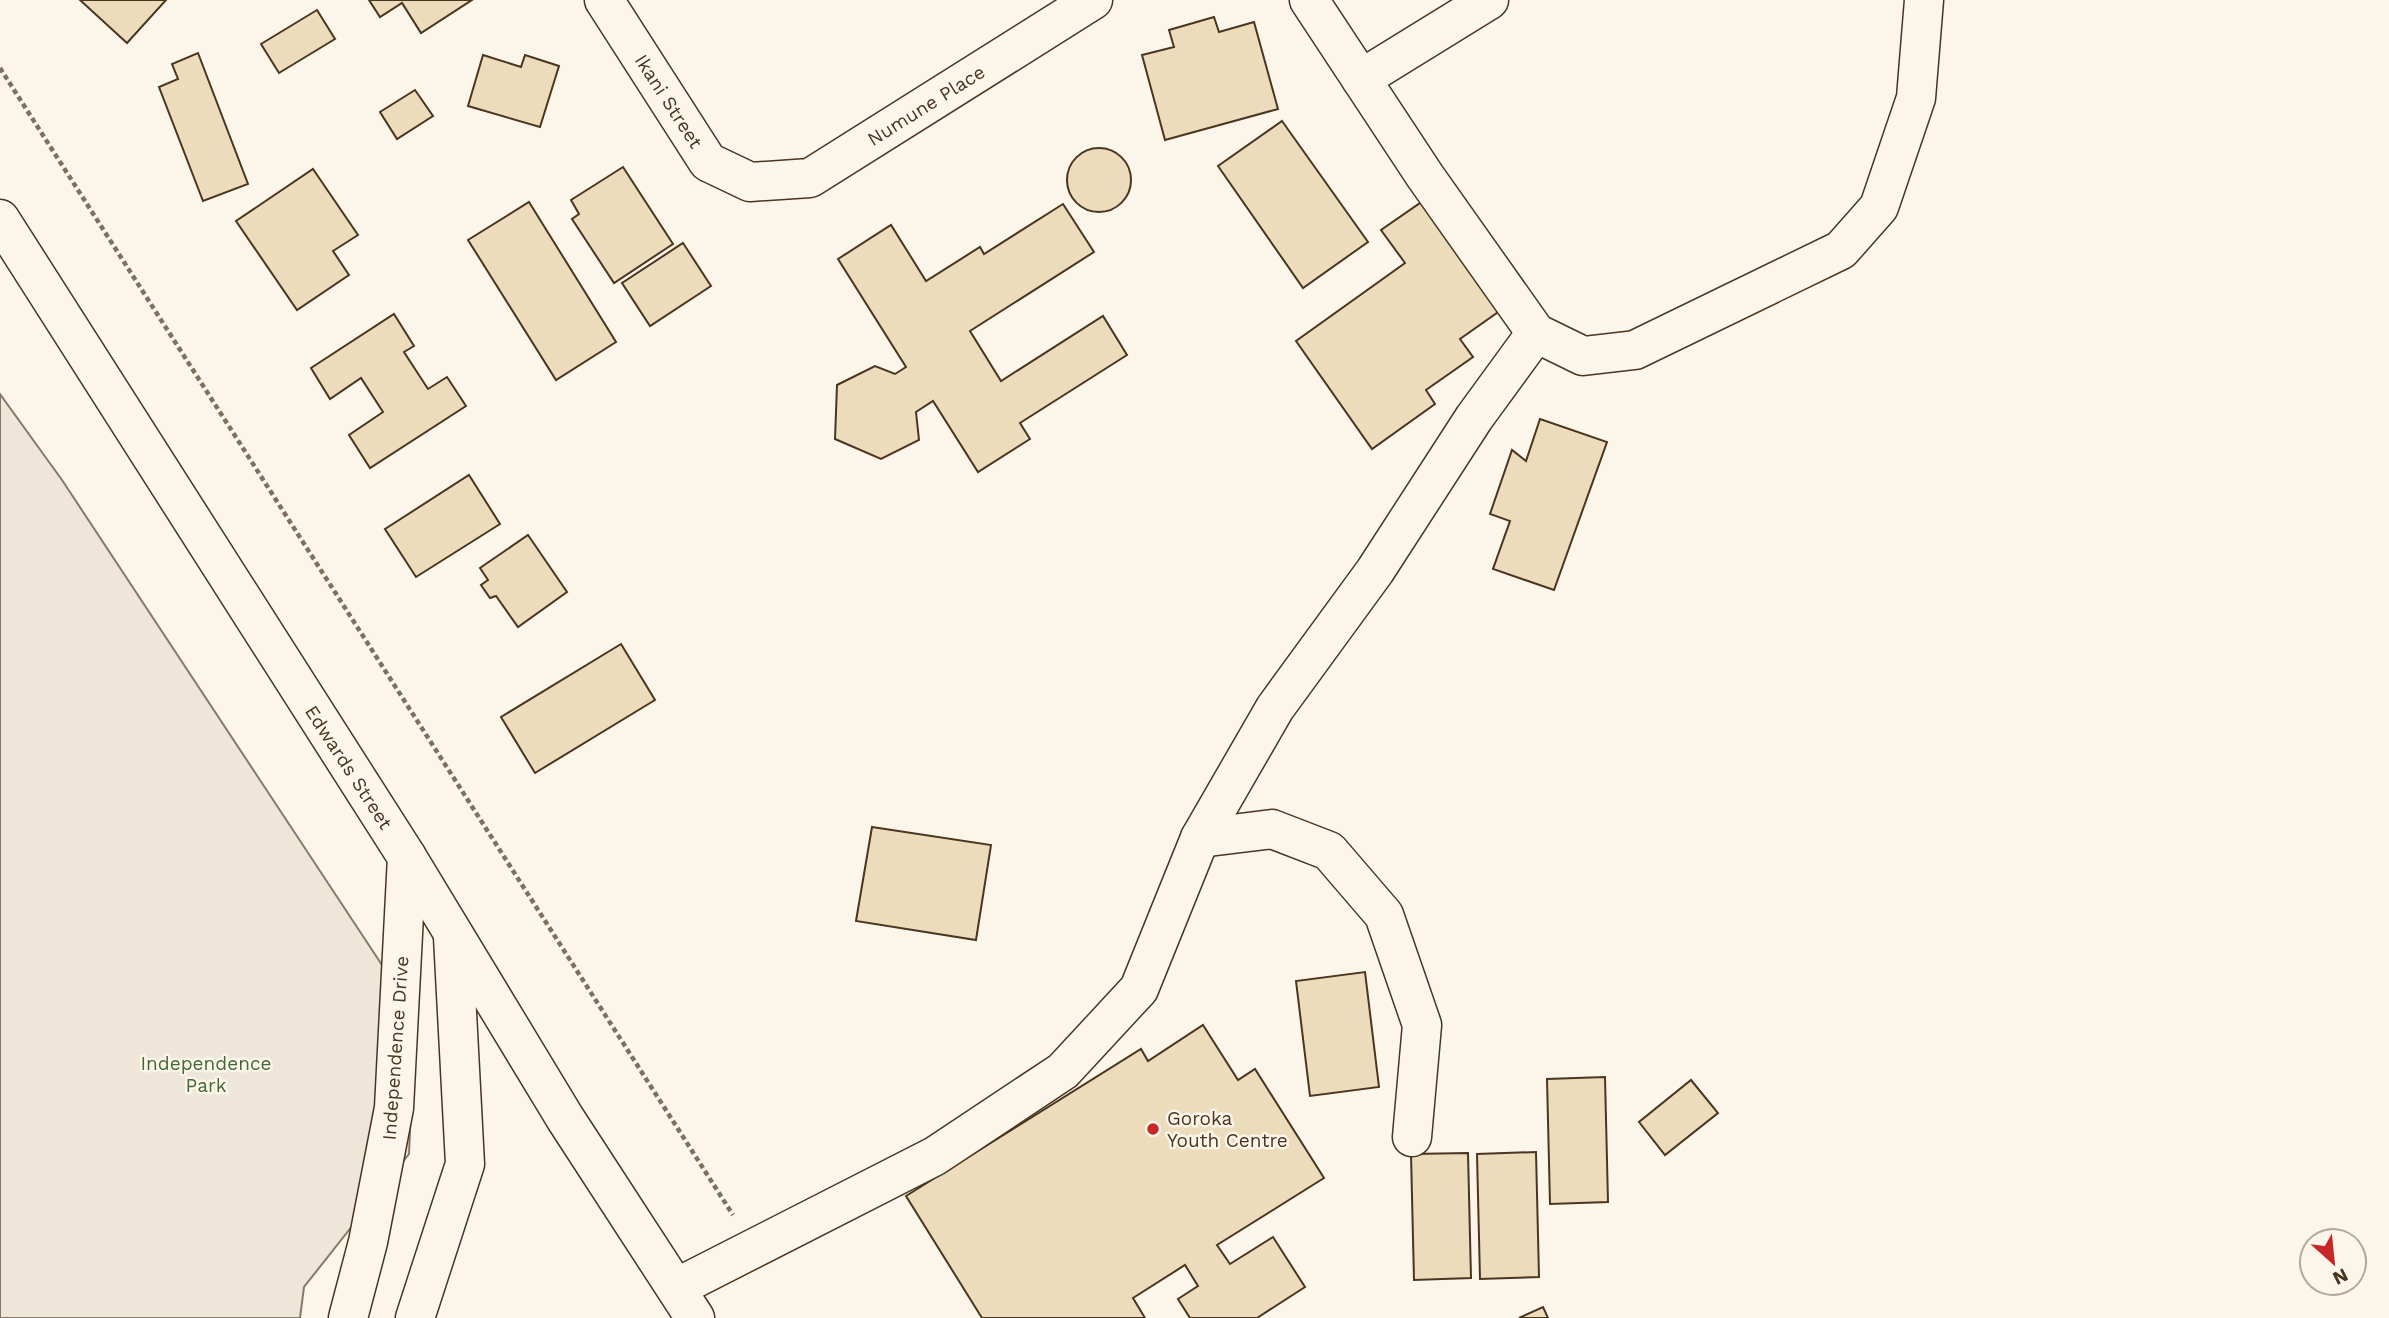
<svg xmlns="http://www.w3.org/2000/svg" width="2389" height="1318" font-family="'Work Sans',sans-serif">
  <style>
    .green { fill: #ede6d9; stroke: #887966; stroke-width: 2 }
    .building { fill: #ecdcbc; stroke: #4a3520; stroke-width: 2 }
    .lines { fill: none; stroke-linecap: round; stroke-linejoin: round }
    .minor-casing { stroke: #4a3520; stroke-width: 41 }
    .major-casing { stroke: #4a3520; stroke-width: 41 }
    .highway-casing { stroke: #4a3520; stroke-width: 41 }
    .path { stroke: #7f6f5c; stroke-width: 4.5; stroke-dasharray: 5 3.5; stroke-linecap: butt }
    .minor { stroke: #fbf6e9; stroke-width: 38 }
    .major { stroke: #fbf6e9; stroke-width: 38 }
    .highway { stroke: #fbf6e9; stroke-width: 38 }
    .poi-dot { fill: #c62828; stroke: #fbf6e9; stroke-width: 2.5 }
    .labels { text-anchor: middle; stroke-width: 5; stroke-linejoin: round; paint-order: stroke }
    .street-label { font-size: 19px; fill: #4a3520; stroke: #fbf6e9 }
    .park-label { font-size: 19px; fill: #436837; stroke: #fbf6e9 }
    .poi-label { font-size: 19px; fill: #4a3520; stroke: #fbf6e9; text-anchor: start }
  </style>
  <rect width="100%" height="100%" fill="#fbf6e9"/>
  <path class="green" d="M 0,394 L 62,480 L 415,1015 L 409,1154 L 304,1287 L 300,1318 L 0,1318 Z"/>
  <g class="building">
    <path d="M 80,0 L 166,0 L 127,43 Z"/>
    <path d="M 369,0 L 472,0 L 421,33 L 402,3 L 380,17 Z"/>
    <path d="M 317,10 L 335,39 L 279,73 L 261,44 Z"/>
    <path d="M 1214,17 L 1219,32 L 1254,22 L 1278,109 L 1165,140 L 1142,55 L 1174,47 L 1169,30 Z"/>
    <path d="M 198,53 L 248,184 L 203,201 L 159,87 L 178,79 L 172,64 Z"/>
    <path d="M 483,55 L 521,67 L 525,55 L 559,66 L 540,127 L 468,106 Z"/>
    <path d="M 415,90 L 433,116 L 397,139 L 380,112 Z"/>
    <path d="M 1282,121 L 1368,242 L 1303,288 L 1218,166 Z"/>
    <circle cx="1099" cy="180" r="32"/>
    <path d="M 623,167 L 673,244 L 614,283 L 572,219 L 579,214 L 571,200 Z"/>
    <path d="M 313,169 L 358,235 L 333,251 L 349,275 L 297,310 L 236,221 Z"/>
    <path d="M 1423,201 L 1501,310 L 1460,339 L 1473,357 L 1426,390 L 1435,404 L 1372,449 L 1296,341 L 1405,263 L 1381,230 Z"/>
    <path d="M 529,202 L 616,342 L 556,380 L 468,240 Z"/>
    <path d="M 1063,204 L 1094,252 L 970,331 L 1001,381 L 1103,316 L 1127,355 L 1020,423 L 1030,439 L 978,472 L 933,401 L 916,412 L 919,440 L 881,459 L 835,439 L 837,385 L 875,366 L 895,374 L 906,367 L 838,259 L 891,225 L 926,281 L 980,247 L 984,254 Z"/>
    <path d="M 683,243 L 711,286 L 650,326 L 622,283 Z"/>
    <path d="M 394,314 L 414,346 L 404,352 L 428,389 L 447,377 L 466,406 L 370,468 L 349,435 L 383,412 L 361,378 L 330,399 L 311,368 Z"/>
    <path d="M 1540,419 L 1607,442 L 1554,590 L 1493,569 L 1510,521 L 1490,514 L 1512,450 L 1526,461 Z"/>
    <path d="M 469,475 L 500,524 L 416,577 L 385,529 Z"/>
    <path d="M 528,535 L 567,592 L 518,627 L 496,596 L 490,598 L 481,585 L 488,580 L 480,568 Z"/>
    <path d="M 621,644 L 655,700 L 535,773 L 501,717 Z"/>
    <path d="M 872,827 L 991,845 L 976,940 L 856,921 Z"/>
    <path d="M 1365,972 L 1379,1087 L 1310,1096 L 1296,981 Z"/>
    <path d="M 1203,1025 L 1238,1080 L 1255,1069 L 1324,1178 L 1217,1245 L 1230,1264 L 1273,1237 L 1305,1287 L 1257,1318 L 1190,1318 L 1178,1299 L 1198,1286 L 1185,1265 L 1133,1298 L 1145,1318 L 982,1318 L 906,1196 L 1141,1049 L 1148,1061 Z"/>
    <path d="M 1605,1077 L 1608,1202 L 1550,1204 L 1547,1079 Z"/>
    <path d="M 1691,1080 L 1718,1113 L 1665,1155 L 1639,1122 Z"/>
    <path d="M 1536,1152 L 1539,1277 L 1480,1279 L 1477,1154 Z"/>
    <path d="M 1468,1153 L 1471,1278 L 1414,1280 L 1411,1154 Z"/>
    <path d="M 1543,1307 L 1548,1318 L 1519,1318 Z"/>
  </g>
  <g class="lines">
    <defs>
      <g id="minor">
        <path d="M 604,0 L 708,162 L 750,182 L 810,178 L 1093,0"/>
        <path d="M 1309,0 L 1425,176 L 1536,333 L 1583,356 L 1635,350 L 1841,250 L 1879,207 L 1916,98 L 1924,0"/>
        <path d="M 1361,79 L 1489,0"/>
        <path d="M 1200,838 L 1272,829 L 1329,851 L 1384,915 L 1422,1025 L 1412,1137"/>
        <path d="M 676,1288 L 935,1156 L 1063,1071 L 1139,989 L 1200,838 L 1275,708 L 1375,571 L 1474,418 L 1536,333"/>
      </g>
      <g id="major">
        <path d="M 348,1318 L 368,1242 L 394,1108 L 407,857"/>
        <path d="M 415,1318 L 465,1164 L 453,937"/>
      </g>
      <path id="highway" d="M 0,219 L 407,857 L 565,1118 L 695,1318"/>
    </defs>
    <use href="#minor" class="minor-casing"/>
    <use href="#major" class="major-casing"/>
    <use href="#highway" class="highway-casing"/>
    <path class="path" d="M 0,68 L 733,1215"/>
    <use href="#minor" class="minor"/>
    <use href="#major" class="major"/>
    <use href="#highway" class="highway"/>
  </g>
  <circle class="poi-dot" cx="1153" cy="1129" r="7"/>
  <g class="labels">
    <g class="street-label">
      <text transform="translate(669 101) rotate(57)" y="7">Ikani Street</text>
      <text transform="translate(926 105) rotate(-32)" y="7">Numune Place</text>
      <text transform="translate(349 767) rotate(57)" y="7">Edwards Street</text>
      <text transform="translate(395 1048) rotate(-86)" y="7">Independence Drive</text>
    </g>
    <g class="park-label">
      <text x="206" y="1070">Independence<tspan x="206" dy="22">Park</tspan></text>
    </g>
    <g class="poi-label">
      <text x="1167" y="1125">Goroka<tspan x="1167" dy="22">Youth Centre</tspan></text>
    </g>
  </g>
  <g transform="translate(2333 1262) rotate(153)"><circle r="33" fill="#fbf6e9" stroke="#b4a999" stroke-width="2"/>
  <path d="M0-5L12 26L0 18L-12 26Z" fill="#c62828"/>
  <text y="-10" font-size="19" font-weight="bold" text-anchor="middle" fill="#4a3520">N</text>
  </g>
</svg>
